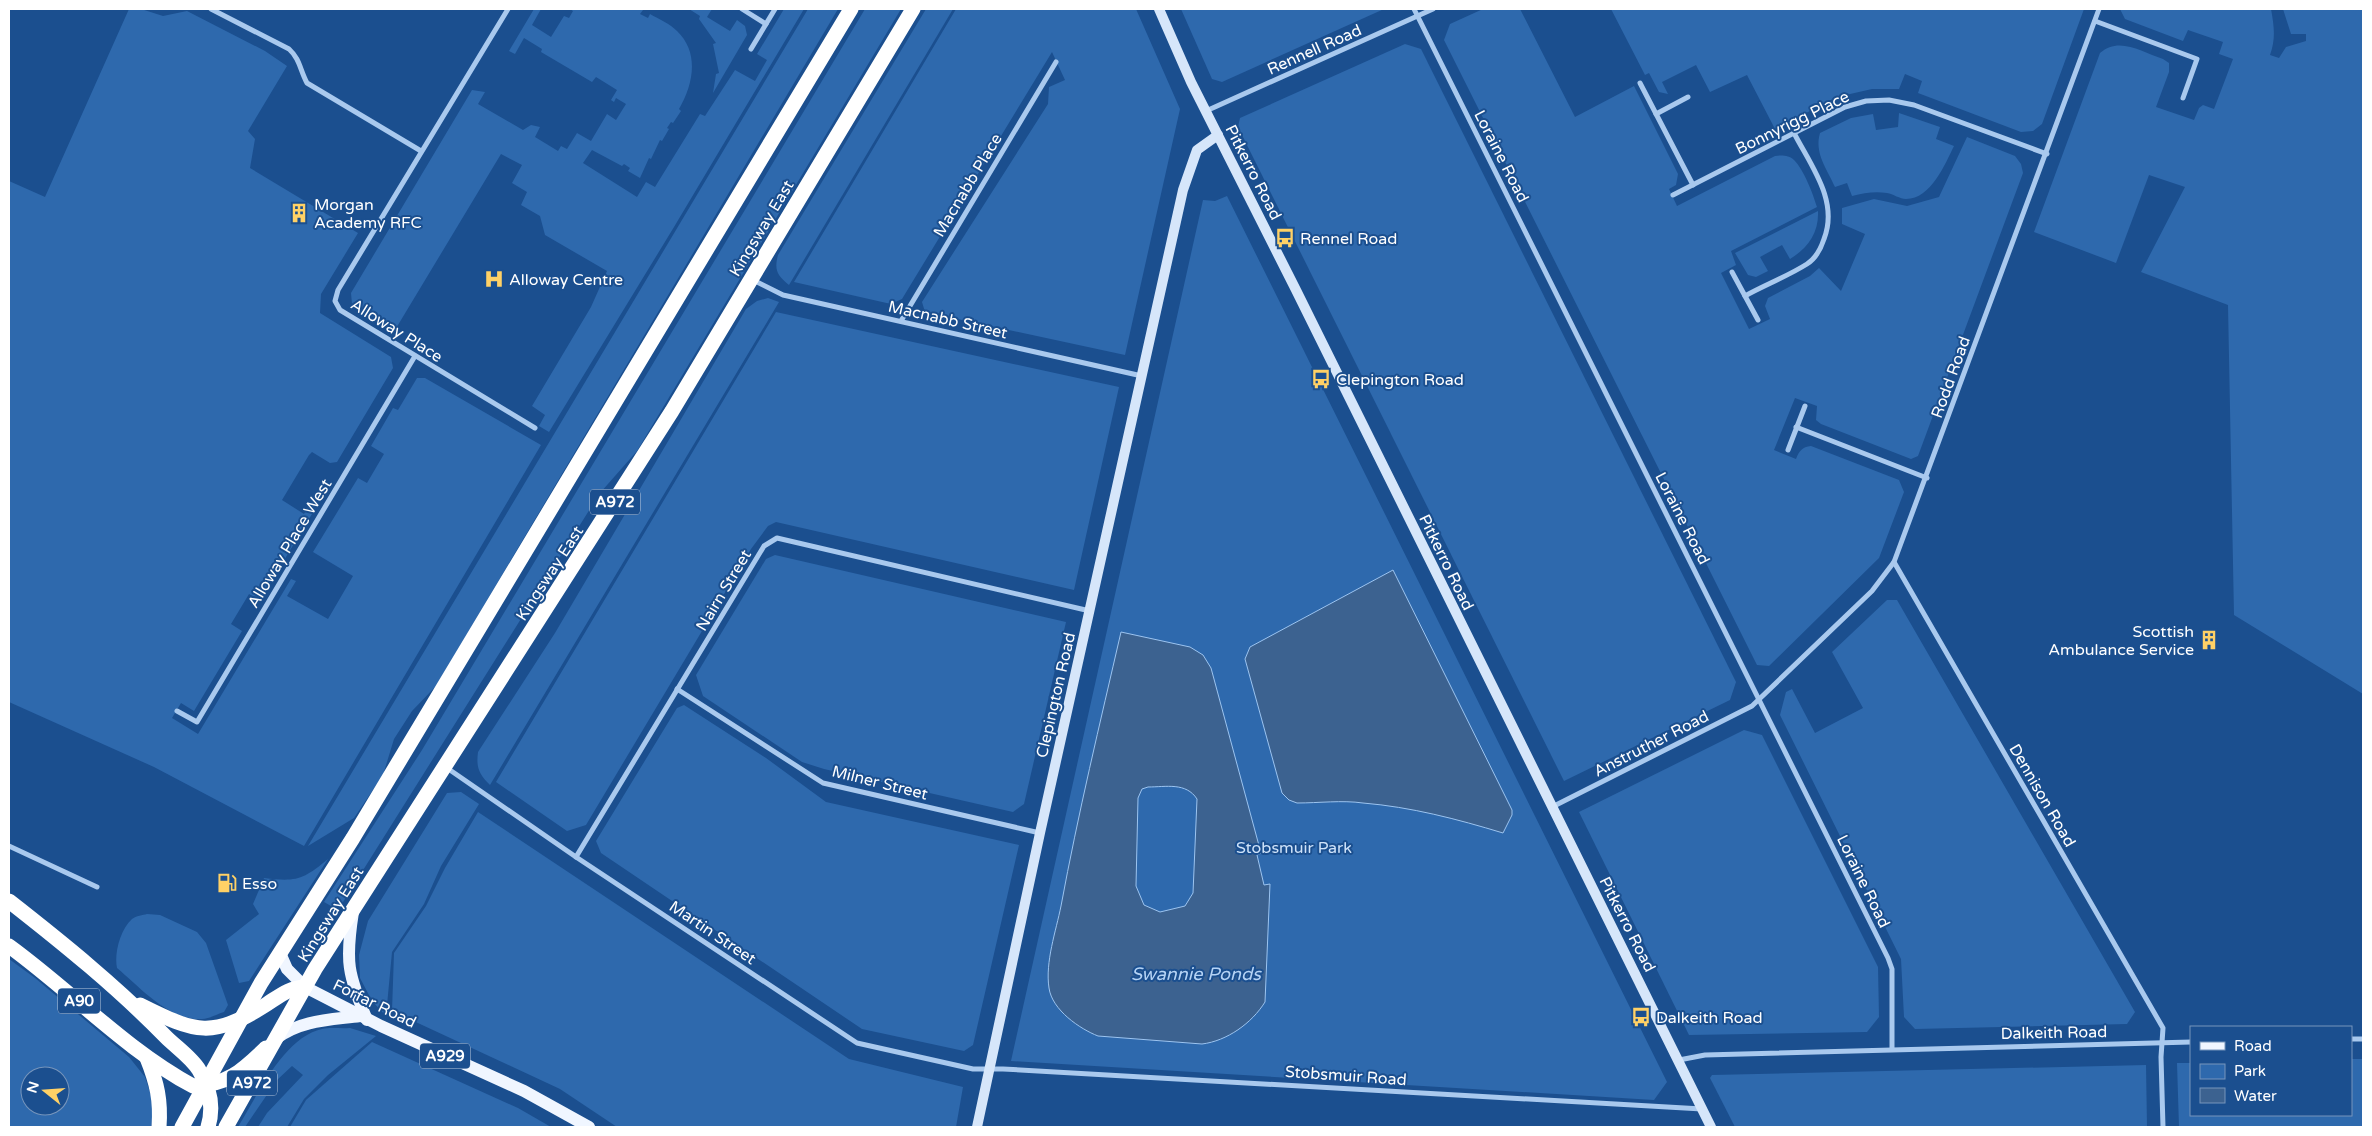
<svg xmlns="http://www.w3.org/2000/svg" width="2372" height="1136" font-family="'Varela Round',sans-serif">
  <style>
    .green { fill: #2e69ad; fill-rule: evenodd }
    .water { fill: #3c6290; stroke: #9cc4f0; fill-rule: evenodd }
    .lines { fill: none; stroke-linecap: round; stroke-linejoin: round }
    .street { stroke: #a9c9ee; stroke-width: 5 }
    .secondary { stroke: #d6e6fa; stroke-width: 10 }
    .primary { stroke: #f0f6ff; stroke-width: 12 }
    .highway { stroke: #fff; stroke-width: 15 }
    .labels { text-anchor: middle; stroke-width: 4; stroke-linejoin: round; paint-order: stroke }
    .shield { fill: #1b4f8f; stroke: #bbcadd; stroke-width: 1 }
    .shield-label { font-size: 15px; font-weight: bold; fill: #fff }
    .street-label { font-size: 16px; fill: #fff; stroke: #1b4f8f }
    .poi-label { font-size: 16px; fill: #fff; stroke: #1b4f8f; text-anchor: start }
    .park-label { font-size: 16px; fill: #cfe3fa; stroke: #1b4f8f }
    .water-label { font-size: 18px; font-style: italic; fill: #b5d3f5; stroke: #1b4f8f }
  </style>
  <rect width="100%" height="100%" fill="#1b4f8f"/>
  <g class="green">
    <path d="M 129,9 L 141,9 L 163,16 L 187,11 L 265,51 L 287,66 L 248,131 L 255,139 L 250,168 L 358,233 L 321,294 L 320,313 L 391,357 L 393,368 L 337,462 L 330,463 L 312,452 L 309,455 L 282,500 L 304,514 L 312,501 L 318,504 L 260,600 L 249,594 L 231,624 L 242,631 L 194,711 L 181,703 L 172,718 L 198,734 L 291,579 L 296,581 L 287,596 L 328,619 L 353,576 L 313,552 L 358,478 L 367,483 L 384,454 L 371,446 L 393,408 L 398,410 L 417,378 L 425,378 L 541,445 L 304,846 L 154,767 L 9,702 L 9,181 L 45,197 Z"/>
    <path d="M 534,9 L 541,9 L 532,25 L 551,37 L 564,16 L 569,18 L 573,11 L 570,9 L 641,9 L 643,10 L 640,14 L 648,18 L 650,14 C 659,19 670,24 677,31 C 700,53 693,85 679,109 L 681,111 L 673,123 L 671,122 L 667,128 L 669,129 L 662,141 L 660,140 L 651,159 L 649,158 L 640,178 L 628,171 L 630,168 L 624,164 L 622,166 L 592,150 L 583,163 L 637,197 L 646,182 L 655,187 L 700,114 L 705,116 L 735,70 L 755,81 L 767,60 L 757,54 L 784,9 L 804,9 L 674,227 L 549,432 L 539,426 L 545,415 L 532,406 L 591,307 L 607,271 L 545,235 L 540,216 L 521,205 L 527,192 L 512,183 L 522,165 L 501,154 L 395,330 L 352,304 L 351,293 L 472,90 L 485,92 L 478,104 L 523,130 L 531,125 L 540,127 L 535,137 L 558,151 L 561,146 L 567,149 L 577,133 L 591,141 L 607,114 L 616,120 L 626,104 L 616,98 L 614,102 L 611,100 L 617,90 L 596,77 L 592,82 L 541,52 L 542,49 L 524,38 L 515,54 L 509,51 Z"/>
    <path d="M 689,9 L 712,9 L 707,17 L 730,31 L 737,20 L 745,26 L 747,35 L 713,93 L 716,74 L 719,73 L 713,44 L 716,43 L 699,19 L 700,16 Z"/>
    <path d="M 808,9 L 838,9 L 436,686 L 412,711 L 394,739 L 383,775 L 354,818 L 308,846 Z"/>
    <path d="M 865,9 L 901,9 L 637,451 L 600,493 L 338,910 L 324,902 L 422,750 Z"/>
    <path d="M 926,9 L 953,9 L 789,285 C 777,275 774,270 778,255 Z"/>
    <path d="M 956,9 L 1136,9 L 1180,109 L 1125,355 L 925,312 L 922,302 L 1048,104 L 1049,87 L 1065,80 L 1052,52 L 902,299 L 891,304 L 794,282 Z"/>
    <path d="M 1181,9 L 1384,9 L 1222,82 L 1212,79 Z"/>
    <path d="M 1483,9 L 1520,9 L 1575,117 L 1634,86 L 1678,174 L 1676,185 L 1669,189 L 1677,206 L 1775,156 C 1781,155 1789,155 1794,160 C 1804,170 1813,194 1817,207 L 1731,251 L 1736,265 L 1721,273 L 1749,329 L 1770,319 L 1765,306 L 1768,298 L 1810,276 L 1819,268 L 1841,291 L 1865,234 L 1842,224 L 1842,208 L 1874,199 L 1907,206 L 1939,197 L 1967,137 L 2015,156 L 2021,164 L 2023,173 L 1918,456 L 1911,459 L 1821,424 L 1816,420 L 1817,406 L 1795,398 L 1774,450 L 1796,459 C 1799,451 1802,447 1811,446 L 1899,480 L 1904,492 L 1879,558 L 1769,666 L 1757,665 L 1444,40 L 1450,24 Z"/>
    <path d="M 1611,9 L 2084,9 L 2042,124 L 2033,131 L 2021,132 L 1918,93 L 1922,81 L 1905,74 L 1899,89 L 1872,89 L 1837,97 L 1775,129 L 1747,75 L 1710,92 L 1696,65 L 1662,82 L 1668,94 L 1659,92 L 1649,73 L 1645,75 Z"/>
    <path d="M 2120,9 L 2271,9 C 2274,26 2276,38 2270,55 L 2279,58 L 2286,47 L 2306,41 L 2306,34 L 2291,34 L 2283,9 L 2363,9 L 2363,694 L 2234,615 L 2228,305 L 2141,272 L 2185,187 L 2149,175 L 2116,263 L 2034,232 L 2100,53 C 2119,36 2142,52 2163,59 L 2169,63 L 2169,72 L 2156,107 L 2194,120 L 2199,108 L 2203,105 L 2214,109 L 2233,59 L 2219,54 L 2223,42 L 2188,30 L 2183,41 L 2125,19 Z"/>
    <path d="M 1405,44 L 1421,49 L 1736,682 L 1730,700 L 1564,781 L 1238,127 L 1240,118 Z"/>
    <path d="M 1899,113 L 1940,127 L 1936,139 L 1954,146 C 1945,164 1931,199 1906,199 C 1900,199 1893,194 1887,193 C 1875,191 1864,193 1852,196 L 1847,183 L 1835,187 C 1827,169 1814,153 1820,133 L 1851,118 L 1873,114 L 1876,130 L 1898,127 Z"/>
    <path d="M 1227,196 L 1667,1082 L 1654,1100 L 1011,1061 L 1203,200 L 1215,201 Z"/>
    <path d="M 1818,211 C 1819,233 1808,248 1790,259 L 1782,245 L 1760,257 L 1768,271 L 1756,277 L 1748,275 L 1735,253 Z"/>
    <path d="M 768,298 L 779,302 L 490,785 C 479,774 476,768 478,752 L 555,633 L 746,309 L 757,301 Z"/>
    <path d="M 776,312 L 1119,387 L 1074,590 L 776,522 L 768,526 L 751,549 L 586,825 L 567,831 L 496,782 Z"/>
    <path d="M 775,555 L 1066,622 L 1024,804 L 1013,812 L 824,769 L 802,762 L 703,696 L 696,675 L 766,559 Z"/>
    <path d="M 1887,600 L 1897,600 L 2135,1012 L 2127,1024 L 1915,1029 L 1904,1017 L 1901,959 L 1780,715 L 1786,692 L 1792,689 L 1815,733 L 1863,708 L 1832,652 Z"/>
    <path d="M 684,705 L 766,758 L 826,802 L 1019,845 L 973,1045 L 964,1051 L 862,1029 L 601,853 L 596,841 L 677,708 Z"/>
    <path d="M 1744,730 L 1762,735 L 1878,967 L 1879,1017 L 1867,1032 L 1689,1035 L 1579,812 Z"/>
    <path d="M 461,792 L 479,804 L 441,866 L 424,904 L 392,952 L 386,1016 L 372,1001 L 360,978 L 359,955 L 368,921 L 447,793 Z"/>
    <path d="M 478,812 L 849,1059 L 963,1087 L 956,1127 L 617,1127 L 560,1089 L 392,1011 L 394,953 L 426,906 L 445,868 Z"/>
    <path d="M 328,859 L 249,981 L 239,983 L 226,940 L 259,914 L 253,904 L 264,878 C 296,882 303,880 328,859 Z"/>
    <path d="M 147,914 L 160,915 L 197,932 L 206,943 L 228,1005 L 224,1012 C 217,1014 209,1019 202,1019 C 169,1021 141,988 117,968 C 114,954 120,930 132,919 C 136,916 143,915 147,914 Z"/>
    <path d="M 9,959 L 35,978 L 129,1057 L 145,1077 L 154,1104 L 151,1127 L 9,1127 ZM 30,1076 L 60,1076 L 60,1106 L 30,1106 Z"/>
    <path d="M 350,1028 L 376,1036 L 328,1075 L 304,1099 L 287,1127 L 258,1127 L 267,1113 L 303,1075 L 292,1066 L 277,1080 L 245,1127 L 238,1127 C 257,1096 284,1037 322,1029 C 331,1027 341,1029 350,1028 Z"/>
    <path d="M 372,1042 L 518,1108 L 551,1127 L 290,1127 L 306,1100 Z"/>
    <path d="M 2351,1059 L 2363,1059 L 2363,1127 L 2179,1127 L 2177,1063 L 2191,1063 L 2191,1115 L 2351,1115 Z"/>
    <path d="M 2146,1065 L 2147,1127 L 1735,1127 L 1710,1078 L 1712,1075 Z"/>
  </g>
  <g class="water">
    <path d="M 1393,570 L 1512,810 L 1512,815 L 1503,833 C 1457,819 1411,807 1363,803 C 1342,800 1319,803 1297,803 L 1289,800 L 1282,793 L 1245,659 L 1250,647 Z"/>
    <path d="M 1121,632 L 1190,647 L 1203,655 L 1211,668 L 1261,853 L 1257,855 L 1264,885 L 1270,884 L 1265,1002 C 1252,1023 1227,1041 1202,1044 L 1098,1036 C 1080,1029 1052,1010 1049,988 C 1045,962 1056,931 1061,906 C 1078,814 1100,723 1121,632 ZM 1148,787 C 1166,787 1186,782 1197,799 L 1193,893 L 1185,906 L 1160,912 L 1144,905 L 1136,886 L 1138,798 L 1142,789 Z"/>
  </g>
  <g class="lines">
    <g class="street">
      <path d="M 211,9 L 289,49 C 300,59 300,70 307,83 L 421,151"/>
      <path d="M 508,9 L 338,290 L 335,301 L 340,310 L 535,428"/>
      <path d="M 742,9 L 766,24"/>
      <path d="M 1414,9 L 1888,958 L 1892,969 L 1892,1048"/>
      <path d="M 2095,21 L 2197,59 L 2183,98"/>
      <path d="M 751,49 L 775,9"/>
      <path d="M 1640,83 L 1693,185"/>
      <path d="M 1206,111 L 1433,9"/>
      <path d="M 1656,114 L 1688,97"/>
      <path d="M 1673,195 L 1845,107 L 1866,101 L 1889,100 L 1914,105 L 2047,154"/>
      <path d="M 1732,272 L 1758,320"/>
      <path d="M 751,279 L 783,295 L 1142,376"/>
      <path d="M 1745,296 C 1765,285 1788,276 1807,264 C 1815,259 1821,248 1824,239 C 1839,201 1811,166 1794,133"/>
      <path d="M 901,321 L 1056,62"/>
      <path d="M 1796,427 L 1927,478"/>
      <path d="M 1788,450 L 1805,406"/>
      <path d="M 1894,562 L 2163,1028 L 2161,1057 L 2163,1127"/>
      <path d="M 677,689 L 823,783 L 1040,833"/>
      <path d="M 177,711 L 197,722 L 415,356"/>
      <path d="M 447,768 L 576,857 L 857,1043 L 973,1069 L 1003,1069 L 1702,1109"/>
      <path d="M 1552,807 L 1752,706 L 1872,591 L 1894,562 L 2099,9"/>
      <path d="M 9,846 L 97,887"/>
      <path d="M 576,857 L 764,546 L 777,538 L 1090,611"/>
      <path d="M 2351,1039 L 2363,1039"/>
      <path d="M 1679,1060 L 1705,1055 L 2191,1042"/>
    </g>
    <g class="secondary">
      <path d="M 1159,9 L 1191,82 L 1296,290 L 1711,1127"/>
      <path d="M 977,1127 L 1040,833 L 1183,190 L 1197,150 L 1218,135"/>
    </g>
    <g class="primary">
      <path d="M 353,912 C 345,962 348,974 367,1020"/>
      <path d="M 280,953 L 287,969 L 305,987 L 381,1026 L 524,1091 L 589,1127"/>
      <path d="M 277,1038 C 301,1020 330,1020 360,1016"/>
    </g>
    <g class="highway">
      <path d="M 9,901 C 64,944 117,987 166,1037 C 176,1047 192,1058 199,1070 C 210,1088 214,1107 208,1127"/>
      <path d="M 9,946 C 71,991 126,1050 193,1086 C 228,1085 242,1071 266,1048"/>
      <path d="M 140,1005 C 196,1033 212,1039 267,1004 C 281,995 289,988 305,987"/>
      <path d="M 147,1058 C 157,1083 161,1100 159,1127"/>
      <path d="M 182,1127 L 261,983 L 353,838 L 851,9"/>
      <path d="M 226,1127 L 315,969 L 672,411 L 913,9"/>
    </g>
  </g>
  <defs>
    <symbol id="building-bare" viewBox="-9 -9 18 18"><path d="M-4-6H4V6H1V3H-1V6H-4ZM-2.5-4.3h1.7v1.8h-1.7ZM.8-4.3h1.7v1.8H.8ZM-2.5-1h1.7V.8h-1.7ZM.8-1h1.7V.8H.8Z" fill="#ffd166" stroke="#1b4f8f" stroke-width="2.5" paint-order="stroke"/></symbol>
    <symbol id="bus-bare" viewBox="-9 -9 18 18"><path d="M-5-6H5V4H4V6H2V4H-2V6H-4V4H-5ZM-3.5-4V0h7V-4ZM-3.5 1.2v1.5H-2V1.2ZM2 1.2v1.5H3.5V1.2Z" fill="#ffd166" stroke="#1b4f8f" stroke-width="2.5" paint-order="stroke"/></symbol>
    <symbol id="hospital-bare" viewBox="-9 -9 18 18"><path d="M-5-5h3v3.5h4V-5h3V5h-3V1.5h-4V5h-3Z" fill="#ffd166" stroke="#1b4f8f" stroke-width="2.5" paint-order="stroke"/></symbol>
    <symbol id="fuel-bare" viewBox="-9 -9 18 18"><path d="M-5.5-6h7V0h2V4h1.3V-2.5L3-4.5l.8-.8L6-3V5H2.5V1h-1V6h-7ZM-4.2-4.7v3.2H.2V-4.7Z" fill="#ffd166" stroke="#1b4f8f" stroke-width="2.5" paint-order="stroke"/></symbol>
  </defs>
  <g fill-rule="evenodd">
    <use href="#building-bare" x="285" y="199" width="28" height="28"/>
    <use href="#bus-bare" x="1271" y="224" width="28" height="28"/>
    <use href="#hospital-bare" x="480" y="265" width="28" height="28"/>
    <use href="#bus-bare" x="1307" y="365" width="28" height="28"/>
    <use href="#building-bare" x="2195" y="626" width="28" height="28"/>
    <use href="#fuel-bare" x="213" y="869" width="28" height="28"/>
    <use href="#bus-bare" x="1627" y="1003" width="28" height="28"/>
  </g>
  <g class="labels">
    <g class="shield">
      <rect x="590" y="489.5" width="50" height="25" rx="4"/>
      <rect x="58" y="988.5" width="42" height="25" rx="4"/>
      <rect x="420" y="1043.5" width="50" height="25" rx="4"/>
      <rect x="227" y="1070.5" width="50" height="25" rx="4"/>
    </g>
    <g class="shield-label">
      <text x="615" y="507">A972</text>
      <text x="79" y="1006">A90</text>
      <text x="445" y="1061">A929</text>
      <text x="252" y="1088">A972</text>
    </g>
    <g class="street-label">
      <text transform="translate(1314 49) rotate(-24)" y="6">Rennell Road</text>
      <text transform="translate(1792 122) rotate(-26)" y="6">Bonnyrigg Place</text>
      <text transform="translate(1502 156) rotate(63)" y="6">Loraine Road</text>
      <text transform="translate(1254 172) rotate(63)" y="6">Pitkerro Road</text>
      <text transform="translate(967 185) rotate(-59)" y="6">Macnabb Place</text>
      <text transform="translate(761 228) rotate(-59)" y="6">Kingsway East</text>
      <text transform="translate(948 319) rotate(13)" y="6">Macnabb Street</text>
      <text transform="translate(397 330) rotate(32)" y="6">Alloway Place</text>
      <text transform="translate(1950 377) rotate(-70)" y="6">Rodd Road</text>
      <text transform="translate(1683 518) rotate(63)" y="6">Loraine Road</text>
      <text transform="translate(289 543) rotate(-59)" y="6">Alloway Place West</text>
      <text transform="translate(1447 562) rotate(64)" y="6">Pitkerro Road</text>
      <text transform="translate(549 573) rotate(-57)" y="6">Kingsway East</text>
      <text transform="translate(723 590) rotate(-59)" y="6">Nairn Street</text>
      <text transform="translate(1055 695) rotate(-77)" y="6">Clepington Road</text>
      <text transform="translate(1651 743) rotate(-27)" y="6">Anstruther Road</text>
      <text transform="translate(880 782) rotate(14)" y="6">Milner Street</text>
      <text transform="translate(2043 795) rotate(60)" y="6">Dennison Road</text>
      <text transform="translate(1864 881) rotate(64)" y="6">Loraine Road</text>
      <text transform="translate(330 914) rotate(-58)" y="6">Kingsway East</text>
      <text transform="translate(1628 924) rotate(63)" y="6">Pitkerro Road</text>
      <text transform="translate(713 932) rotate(34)" y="6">Martin Street</text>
      <text transform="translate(375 1003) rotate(26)" y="6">Forfar Road</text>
      <text transform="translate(2054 1032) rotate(-1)" y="6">Dalkeith Road</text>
      <text transform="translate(1346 1075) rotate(4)" y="6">Stobsmuir Road</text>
    </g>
    <g class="poi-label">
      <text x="314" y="210">Morgan<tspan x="314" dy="18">Academy RFC</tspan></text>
      <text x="1300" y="244">Rennel Road</text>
      <text x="509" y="285">Alloway Centre</text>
      <text x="1336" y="385">Clepington Road</text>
      <text x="2194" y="637" text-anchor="end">Scottish<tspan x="2194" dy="18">Ambulance Service</tspan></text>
      <text x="242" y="889">Esso</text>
      <text x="1656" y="1023">Dalkeith Road</text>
    </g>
    <g class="park-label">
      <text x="1294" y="853">Stobsmuir Park</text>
    </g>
    <g class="water-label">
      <text x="1196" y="980">Swannie Ponds</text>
    </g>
  </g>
  <rect width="2372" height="1136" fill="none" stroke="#ffffff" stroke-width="20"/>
  <rect x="2190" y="1026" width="162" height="90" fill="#1b4f8f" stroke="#7695bc"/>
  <rect x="2200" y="1042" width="25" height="8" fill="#f0f6ff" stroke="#7695bc"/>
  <text x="2234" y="1051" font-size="15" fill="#ffffff">Road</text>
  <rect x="2200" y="1064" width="25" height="15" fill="#2e69ad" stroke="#7695bc"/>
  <text x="2234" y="1076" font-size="15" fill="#ffffff">Park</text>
  <rect x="2200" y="1088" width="25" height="15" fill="#3c6290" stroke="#7695bc"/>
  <text x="2234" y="1101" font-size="15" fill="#ffffff">Water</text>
  <g transform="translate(45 1091) rotate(287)"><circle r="24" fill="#1b4f8f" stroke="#7695bc"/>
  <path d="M0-4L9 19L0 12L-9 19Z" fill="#ffd166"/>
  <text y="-8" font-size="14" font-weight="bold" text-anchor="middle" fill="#ffffff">N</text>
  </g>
</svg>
